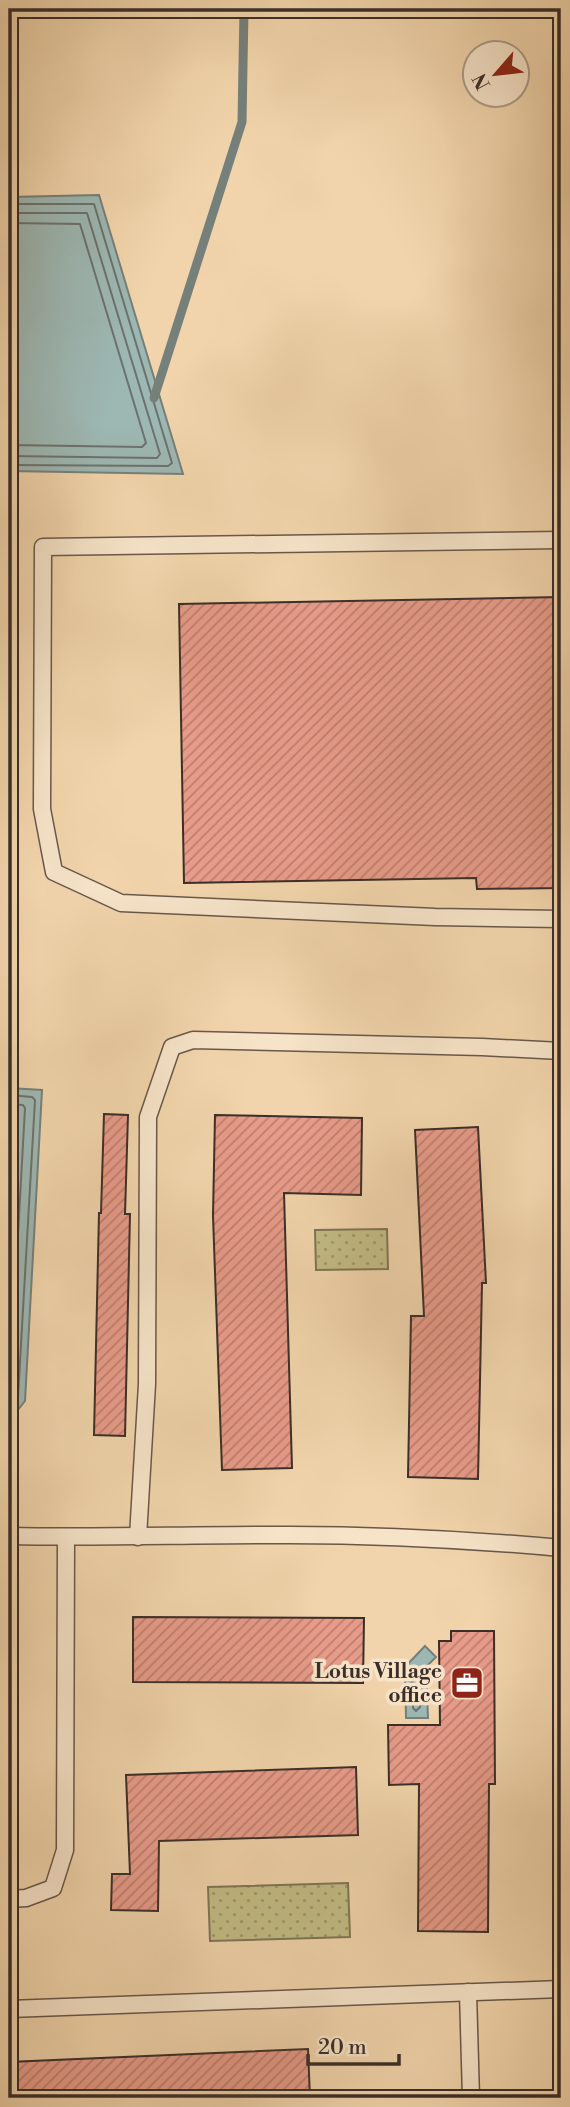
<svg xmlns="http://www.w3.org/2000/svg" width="570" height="2107" font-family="'Libre Bodoni',serif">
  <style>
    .grass { fill: url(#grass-dots); stroke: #7e7456; stroke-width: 2 }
    .water { fill: #9db7b2; stroke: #76807b; stroke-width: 2 }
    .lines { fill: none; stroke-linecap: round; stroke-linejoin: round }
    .shore { stroke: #6c726e; stroke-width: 2 }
    .stream { stroke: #76807b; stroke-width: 9 }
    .building { fill: url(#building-hatch); stroke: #3b2e29; stroke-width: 2 }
    .lane-casing { stroke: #68584a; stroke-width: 19 }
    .lane { stroke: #f6e3c8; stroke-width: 16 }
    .labels { text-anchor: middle; stroke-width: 7; stroke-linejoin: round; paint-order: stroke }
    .poi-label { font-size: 21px; font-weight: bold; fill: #3b2e29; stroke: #f6e3c8; text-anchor: end }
  </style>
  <defs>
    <pattern id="grass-dots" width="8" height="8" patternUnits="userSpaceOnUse" patternTransform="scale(1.75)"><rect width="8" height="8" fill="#c2bb83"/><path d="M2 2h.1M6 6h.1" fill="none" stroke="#9f986b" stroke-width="1.8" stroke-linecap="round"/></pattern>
    <pattern id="building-hatch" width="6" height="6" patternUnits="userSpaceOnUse" patternTransform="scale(1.75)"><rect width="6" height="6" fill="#e89b89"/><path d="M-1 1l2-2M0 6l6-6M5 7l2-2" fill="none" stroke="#bd7f70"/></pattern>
  </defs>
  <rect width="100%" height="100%" fill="#f1d4ab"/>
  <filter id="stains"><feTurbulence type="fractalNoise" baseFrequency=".00286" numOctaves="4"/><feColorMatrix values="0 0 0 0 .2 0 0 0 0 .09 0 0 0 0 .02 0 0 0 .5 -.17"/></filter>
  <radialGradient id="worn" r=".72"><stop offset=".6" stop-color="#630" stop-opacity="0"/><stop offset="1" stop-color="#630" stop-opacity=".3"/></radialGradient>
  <g class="grass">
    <path d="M 387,1229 L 388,1269 L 316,1270 L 315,1230 Z"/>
    <path d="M 348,1883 L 350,1937 L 210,1941 L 208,1887 Z"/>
  </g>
  <g class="water">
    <path d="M 99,195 L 183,474 L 9,471 L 9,197 Z"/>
    <path d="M 9,1088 L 42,1090 L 25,1401 L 9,1421 Z"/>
    <path d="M 425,1646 L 436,1657 L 426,1667 L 428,1718 L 406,1718 L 405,1667 Z"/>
  </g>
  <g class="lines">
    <g class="shore">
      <path d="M 9,204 L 94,204 L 172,463 L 168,466 L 9,465"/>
      <path d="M 9,213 L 87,213 L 160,454 L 157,458 L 9,456"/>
      <path d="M 9,223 L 80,224 L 146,443 L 142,447 L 9,445"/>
      <path d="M 9,1095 L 32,1097 L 35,1100 L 18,1397 L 9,1410"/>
      <path d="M 9,1104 L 23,1105 L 25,1108 L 9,1396"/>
      <path d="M 9,1115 L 14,1118 L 9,1219"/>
      <path d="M 417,1667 L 419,1670 L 420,1707 L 416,1711 L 413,1708 L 412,1671 Z"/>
    </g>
    <path class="stream" d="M 154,398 L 242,122 L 244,9"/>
  </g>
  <g class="building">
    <path d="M 561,597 L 561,888 L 477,889 L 476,878 L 184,883 L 179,604 Z"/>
    <path d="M 104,1114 L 128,1115 L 125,1214 L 130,1214 L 125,1436 L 94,1435 L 99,1213 L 101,1213 Z"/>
    <path d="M 215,1115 L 362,1118 L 361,1195 L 284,1193 L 292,1468 L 222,1470 L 213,1216 Z"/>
    <path d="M 478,1127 L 486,1283 L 482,1283 L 478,1479 L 408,1477 L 411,1316 L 424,1316 L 415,1130 Z"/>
    <path d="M 133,1617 L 364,1618 L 363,1683 L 133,1682 Z"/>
    <path d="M 451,1631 L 494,1631 L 495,1784 L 489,1784 L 488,1932 L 418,1931 L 419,1784 L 389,1785 L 388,1725 L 440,1725 L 439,1641 L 451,1641 Z"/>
    <path d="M 356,1767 L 358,1835 L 159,1841 L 158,1911 L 111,1910 L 112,1874 L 130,1874 L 126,1775 Z"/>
    <path d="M 308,2049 L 310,2098 L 9,2098 L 9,2062 Z"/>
  </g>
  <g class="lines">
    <defs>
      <g id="lane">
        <path d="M 561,540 L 43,547 L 42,809 L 54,872 L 121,903 L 435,917 L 561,919"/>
        <path d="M 9,1536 C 94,1538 179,1535 264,1535 C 363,1534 462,1539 561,1548"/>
        <path d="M 138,1537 L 147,1384 L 148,1117 L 172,1047 L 193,1040 L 482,1047 L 561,1051"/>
        <path d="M 9,1899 L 26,1898 L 53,1888 L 65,1850 L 66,1537"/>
        <path d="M 468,1992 L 471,2098"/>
        <path d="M 9,2009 L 561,1989"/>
      </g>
    </defs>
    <use href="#lane" class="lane-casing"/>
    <use href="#lane" class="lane"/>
  </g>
  <defs>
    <symbol id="office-square" viewBox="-11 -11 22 22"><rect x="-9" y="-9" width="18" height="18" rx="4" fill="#8f2418" stroke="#f6e3c8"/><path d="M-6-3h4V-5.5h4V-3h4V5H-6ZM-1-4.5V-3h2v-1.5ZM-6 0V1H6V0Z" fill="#fff"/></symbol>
  </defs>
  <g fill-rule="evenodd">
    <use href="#office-square" x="448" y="1664" width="38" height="38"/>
  </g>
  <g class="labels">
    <g class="poi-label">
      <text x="442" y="1678">Lotus Village<tspan x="442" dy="24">office</tspan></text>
    </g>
  </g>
  <rect width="570" height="2107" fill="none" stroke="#f1d4ab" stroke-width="35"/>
  <rect x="10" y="10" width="549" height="2086" fill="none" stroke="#3b2e29" stroke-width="3.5"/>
  <rect x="18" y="18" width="535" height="2072" fill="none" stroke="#3b2e29" stroke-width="2"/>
  <g transform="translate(496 74) rotate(242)"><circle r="33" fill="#f6e3c8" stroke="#ab9b88" stroke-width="2"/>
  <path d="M0-5L12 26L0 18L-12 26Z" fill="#8f2418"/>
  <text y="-10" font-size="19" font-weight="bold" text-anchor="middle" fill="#3b2e29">N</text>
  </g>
  <path d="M308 2054v10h91v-10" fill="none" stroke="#3b2e29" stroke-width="3.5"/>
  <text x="318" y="2054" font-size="21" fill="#3b2e29" stroke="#f6e3c8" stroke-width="5" paint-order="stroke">20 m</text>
  <rect width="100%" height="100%" filter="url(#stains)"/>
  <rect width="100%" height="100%" fill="url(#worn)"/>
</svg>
